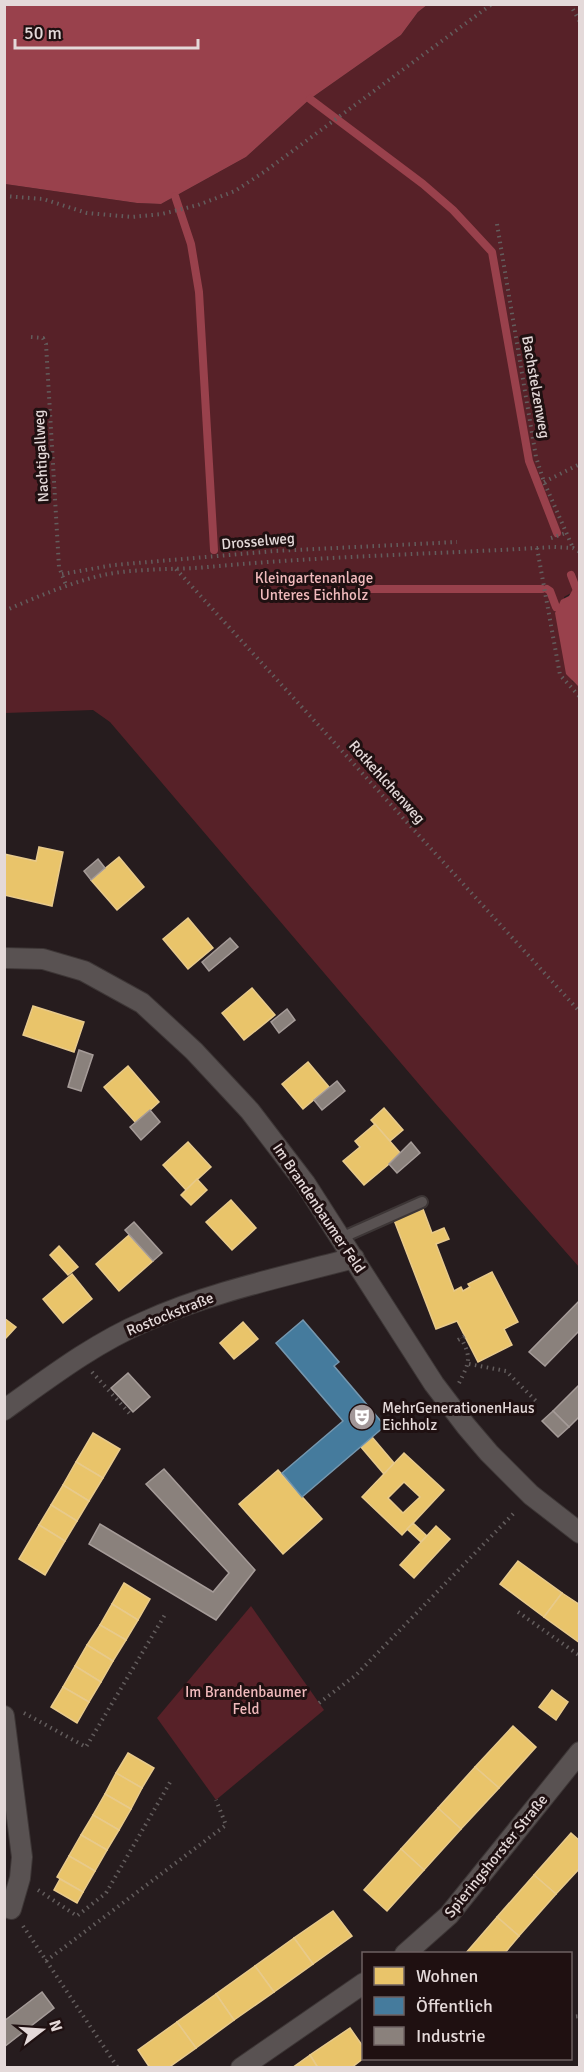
<svg xmlns="http://www.w3.org/2000/svg" width="584" height="2072" font-family="Signika,sans-serif">
  <style>
    .green { fill: #572128 }
    .water { fill: #99414c }
    .homes { fill: #e9c46a; stroke: #e8ca8b; stroke-width: 1.5; fill-rule: evenodd }
    .public { fill: #457b9d; stroke: #7597af; stroke-width: 1.5 }
    .industry { fill: #8a817c; stroke: #a59b98; stroke-width: 1.5 }
    .lines { fill: none; stroke-linecap: round; stroke-linejoin: round }
    .stream { stroke: #99414c; stroke-width: 8 }
    .lane-casing { stroke: #3d3636; stroke-width: 14 }
    .street-casing { stroke: #3d3636; stroke-width: 22 }
    .path { stroke: #635d5d; stroke-width: 4; stroke-dasharray: 1.5 4.5; stroke-linecap: butt }
    .lane { stroke: #595252; stroke-width: 10 }
    .street { stroke: #595252; stroke-width: 20 }
    .labels { text-anchor: middle; stroke-width: 6; stroke-linejoin: round; paint-order: stroke }
    .street-label { font-size: 15px; fill: #e4d9d9; stroke: #1f1011 }
    .park-label { font-size: 15px; fill: #f0babc; stroke: #1f1011 }
    .poi-label { font-size: 15px; fill: #e4d9d9; stroke: #1f1011; text-anchor: start }
  </style>
  <rect width="100%" height="100%" fill="#261c1e"/>
  <g class="green">
    <path d="M 427,5 L 579,5 L 580,588 L 564,597 L 572,681 L 580,687 L 579,1267 L 435,1103 L 110,722 L 93,710 L 5,713 L 5,184 L 137,203 L 161,204 L 246,157 L 310,99 L 401,35 L 418,12 Z"/>
    <path d="M 251,1606 L 324,1710 L 216,1800 L 157,1718 Z"/>
  </g>
  <g class="water">
    <path d="M 5,4 L 427,4 L 427,5 L 418,12 L 401,35 L 310,99 L 246,157 L 161,204 L 137,203 L 5,184 Z"/>
    <path d="M 579,587 L 580,588 L 579,687 L 566,674 L 555,613 L 561,600 L 569,596 L 573,589 Z"/>
  </g>
  <g class="homes">
    <path d="M 39,847 L 63,852 L 52,906 L 4,895 L 4,854 L 36,861 Z"/>
    <path d="M 119,857 L 144,887 L 117,910 L 91,880 Z"/>
    <path d="M 188,918 L 213,948 L 188,969 L 163,939 Z"/>
    <path d="M 252,988 L 275,1015 L 244,1040 L 222,1013 Z"/>
    <path d="M 33,1006 L 84,1022 L 74,1052 L 23,1035 Z"/>
    <path d="M 308,1062 L 329,1087 L 303,1109 L 282,1084 Z"/>
    <path d="M 128,1066 L 159,1102 L 136,1123 L 104,1087 Z"/>
    <path d="M 384,1108 L 403,1130 L 390,1141 L 371,1120 Z"/>
    <path d="M 375,1124 L 401,1154 L 364,1185 L 343,1161 L 360,1147 L 355,1141 Z"/>
    <path d="M 188,1142 L 211,1167 L 186,1190 L 163,1165 Z"/>
    <path d="M 197,1179 L 207,1190 L 191,1205 L 181,1195 Z"/>
    <path d="M 231,1200 L 256,1228 L 232,1250 L 206,1222 Z"/>
    <path d="M 423,1209 L 432,1233 L 444,1228 L 449,1239 L 436,1244 L 454,1291 L 461,1287 L 463,1291 L 470,1287 L 468,1284 L 492,1272 L 518,1322 L 504,1329 L 512,1345 L 478,1362 L 457,1321 L 436,1329 L 394,1220 Z"/>
    <path d="M 129,1235 L 153,1261 L 119,1291 L 96,1264 Z"/>
    <path d="M 59,1246 L 78,1267 L 68,1275 L 50,1255 Z"/>
    <path d="M 72,1274 L 92,1299 L 63,1323 L 43,1299 Z"/>
    <path d="M 4,1318 L 16,1327 L 4,1340 Z"/>
    <path d="M 243,1322 L 258,1339 L 234,1359 L 220,1343 Z"/>
    <path d="M 93,1433 L 120,1449 L 103,1478 L 76,1462 Z"/>
    <path d="M 372,1437 L 394,1463 L 384,1474 L 361,1447 Z"/>
    <path d="M 404,1453 L 444,1490 L 402,1535 L 362,1497 ZM 404,1482 L 420,1497 L 403,1513 L 388,1498 Z"/>
    <path d="M 76,1462 L 103,1478 L 89,1501 L 63,1485 Z"/>
    <path d="M 278,1470 L 322,1519 L 283,1554 L 239,1504 Z"/>
    <path d="M 63,1485 L 89,1501 L 77,1521 L 51,1505 Z"/>
    <path d="M 51,1505 L 77,1521 L 65,1541 L 39,1525 Z"/>
    <path d="M 413,1523 L 427,1536 L 421,1542 L 407,1529 Z"/>
    <path d="M 39,1525 L 65,1541 L 45,1575 L 19,1559 Z"/>
    <path d="M 436,1526 L 450,1539 L 414,1578 L 400,1565 Z"/>
    <path d="M 518,1561 L 562,1593 L 544,1617 L 500,1584 Z"/>
    <path d="M 124,1583 L 150,1599 L 138,1620 L 112,1604 Z"/>
    <path d="M 562,1593 L 580,1605 L 580,1643 L 544,1617 Z"/>
    <path d="M 112,1604 L 138,1620 L 126,1640 L 100,1625 Z"/>
    <path d="M 100,1625 L 126,1640 L 113,1661 L 87,1645 Z"/>
    <path d="M 87,1645 L 113,1661 L 101,1682 L 75,1666 Z"/>
    <path d="M 75,1666 L 101,1682 L 89,1702 L 63,1687 Z"/>
    <path d="M 63,1687 L 89,1702 L 77,1723 L 51,1707 Z"/>
    <path d="M 552,1690 L 568,1702 L 556,1720 L 539,1707 Z"/>
    <path d="M 513,1726 L 536,1747 L 499,1788 L 475,1767 Z"/>
    <path d="M 128,1753 L 154,1768 L 142,1788 L 116,1773 Z"/>
    <path d="M 475,1767 L 499,1788 L 461,1829 L 438,1808 Z"/>
    <path d="M 116,1773 L 142,1788 L 131,1809 L 105,1794 Z"/>
    <path d="M 105,1794 L 131,1809 L 119,1830 L 93,1815 Z"/>
    <path d="M 438,1808 L 461,1829 L 424,1870 L 401,1849 Z"/>
    <path d="M 93,1815 L 119,1830 L 107,1850 L 81,1835 Z"/>
    <path d="M 571,1833 L 580,1841 L 580,1868 L 556,1894 L 534,1875 Z"/>
    <path d="M 81,1835 L 107,1850 L 95,1871 L 69,1856 Z"/>
    <path d="M 401,1849 L 424,1870 L 387,1911 L 364,1890 Z"/>
    <path d="M 69,1856 L 95,1871 L 83,1892 L 57,1877 Z"/>
    <path d="M 534,1875 L 556,1894 L 519,1936 L 497,1917 Z"/>
    <path d="M 60,1879 L 83,1892 L 77,1903 L 54,1890 Z"/>
    <path d="M 333,1911 L 352,1936 L 313,1964 L 294,1938 Z"/>
    <path d="M 497,1917 L 519,1936 L 504,1954 L 465,1954 Z"/>
    <path d="M 294,1938 L 313,1964 L 274,1992 L 255,1966 Z"/>
    <path d="M 255,1966 L 274,1992 L 234,2020 L 216,1994 Z"/>
    <path d="M 216,1994 L 234,2020 L 196,2048 L 177,2022 Z"/>
    <path d="M 177,2022 L 196,2048 L 168,2068 L 150,2068 L 138,2050 Z"/>
    <path d="M 350,2028 L 364,2048 L 364,2058 L 351,2068 L 318,2068 L 310,2055 Z"/>
    <path d="M 310,2055 L 318,2068 L 292,2068 Z"/>
  </g>
  <path class="public" d="M 303,1320 L 339,1362 L 334,1366 L 385,1426 L 302,1497 L 282,1473 L 343,1421 L 276,1343 Z"/>
  <g class="industry">
    <path d="M 98,859 L 105,868 L 91,880 L 84,871 Z"/>
    <path d="M 230,938 L 238,947 L 209,971 L 202,962 Z"/>
    <path d="M 287,1009 L 295,1020 L 279,1033 L 271,1022 Z"/>
    <path d="M 79,1050 L 93,1055 L 81,1091 L 68,1087 Z"/>
    <path d="M 337,1081 L 345,1091 L 322,1110 L 314,1100 Z"/>
    <path d="M 150,1110 L 160,1122 L 141,1140 L 130,1127 Z"/>
    <path d="M 411,1142 L 420,1153 L 397,1173 L 389,1164 Z"/>
    <path d="M 134,1222 L 162,1253 L 153,1261 L 125,1230 Z"/>
    <path d="M 580,1300 L 580,1330 L 545,1366 L 529,1352 Z"/>
    <path d="M 128,1373 L 150,1397 L 133,1412 L 111,1388 Z"/>
    <path d="M 580,1384 L 580,1416 L 569,1427 L 553,1411 Z"/>
    <path d="M 553,1411 L 569,1427 L 558,1437 L 542,1421 Z"/>
    <path d="M 164,1469 L 255,1570 L 216,1620 L 89,1544 L 100,1524 L 213,1592 L 229,1573 L 146,1484 Z"/>
    <path d="M 42,1992 L 54,2008 L 4,2047 L 4,2021 Z"/>
  </g>
  <g class="lines">
    <g class="stream">
      <path d="M 310,99 L 423,184 L 453,210 L 492,252 L 529,461 L 557,533"/>
      <path d="M 175,196 L 191,244 L 199,292 L 214,550"/>
      <path d="M 571,575 L 576,588"/>
      <path d="M 367,589 L 542,589"/>
      <path d="M 547,589 L 550,591 L 556,607"/>
    </g>
    <defs>
      <path id="lane" d="M 341,1238 L 422,1202"/>
      <g id="street">
        <path d="M 4,958 L 43,959 L 84,971 L 142,1003 L 194,1051 L 250,1111 L 305,1183 L 434,1384 L 466,1426 L 489,1453 L 531,1495 L 580,1533"/>
        <path d="M 4,1410 C 49,1378 93,1344 144,1322 C 210,1292 283,1277 354,1258"/>
        <path d="M 4,1716 L 22,1857 L 20,1878 L 11,1909"/>
        <path d="M 405,1954 L 449,1915 L 580,1752"/>
        <path d="M 241,2068 L 364,1983"/>
      </g>
    </defs>
    <use href="#lane" class="lane-casing"/>
    <use href="#street" class="street-casing"/>
    <g class="path">
      <path d="M 570,4 L 580,22"/>
      <path d="M 4,196 L 43,199 L 87,213 L 132,217 L 162,214 L 198,205 L 235,191 L 264,172 L 492,4"/>
      <path d="M 497,224 L 536,457 L 544,482 L 573,548"/>
      <path d="M 31,337 L 43,338 L 46,344 L 59,567 L 66,585"/>
      <path d="M 544,482 L 580,464"/>
      <path d="M 551,538 L 566,533"/>
      <path d="M 537,548 L 560,675 L 580,697"/>
      <path d="M 176,569 L 580,1012"/>
      <path d="M 62,574 L 114,565 L 275,551 L 457,542"/>
      <path d="M 4,611 C 37,597 69,583 103,575 C 137,568 173,570 208,567 C 323,556 439,554 554,547 L 573,548 L 580,552"/>
      <path d="M 458,1340 L 465,1336"/>
      <path d="M 469,1364 L 506,1371 L 537,1402"/>
      <path d="M 92,1372 L 130,1414"/>
      <path d="M 459,1383 C 469,1363 472,1358 461,1338"/>
      <path d="M 518,1612 L 580,1656"/>
      <path d="M 319,1703 L 356,1675 L 516,1511"/>
      <path d="M 24,1713 L 86,1747 L 166,1613"/>
      <path d="M 38,1890 L 77,1916 L 106,1893 L 172,1779"/>
      <path d="M 23,1926 L 118,2068"/>
      <path d="M 46,1961 L 226,1825 L 216,1800"/>
      <path d="M 570,2017 L 580,2016"/>
    </g>
    <use href="#lane" class="lane"/>
    <use href="#street" class="street"/>
  </g>
  <defs>
    <symbol id="theatre-disc" viewBox="-11 -11 22 22"><circle r="9.5" fill="#a29798" stroke="#1f1011"/><path d="M-5-5.5Q0-4 5-5.5V0Q5 5 0 6Q-5 5-5 0ZM-3.3-2.5H-1v1.5H-3.3ZM1-2.5H3.3v1.5H1ZM-2.8 1Q0 5.5 2.8 1Z" fill="#fff"/></symbol>
  </defs>
  <g fill-rule="evenodd">
    <use href="#theatre-disc" x="347" y="1402" width="30" height="30"/>
  </g>
  <g class="labels">
    <g class="street-label">
      <text transform="translate(536 387) rotate(80)" y="5">Bachstelzenweg</text>
      <text transform="translate(41 456) rotate(-93)" y="5">Nachtigallweg</text>
      <text transform="translate(258 541) rotate(-5)" y="5">Drosselweg</text>
      <text transform="translate(387 782) rotate(48)" y="5">Rotkehlchenweg</text>
      <text transform="translate(319 1208) rotate(56)" y="5">Im Brandenbaumer Feld</text>
      <text transform="translate(170 1314) rotate(-22)" y="5">Rostockstraße</text>
      <text transform="translate(496 1856) rotate(-51)" y="5">Spieringshorster Straße</text>
    </g>
    <g class="park-label">
      <text x="314" y="583">Kleingartenanlage<tspan x="314" dy="17">Unteres Eichholz</tspan></text>
      <text x="246" y="1697">Im Brandenbaumer<tspan x="246" dy="17">Feld</tspan></text>
    </g>
    <g class="poi-label">
      <text x="382" y="1413">MehrGenerationenHaus<tspan x="382" dy="17">Eichholz</tspan></text>
    </g>
  </g>
  <rect width="584" height="2072" fill="none" stroke="#e4d9d9" stroke-width="12"/>
  <rect x="362" y="1952" width="210" height="108" fill="#1f1011" stroke="#6e6061" stroke-width="1.5"/>
  <rect x="374" y="1967" width="30" height="18" fill="#e9c46a" stroke="#6e6061" stroke-width="1.5"/>
  <text x="416" y="1982" font-size="18" fill="#e4d9d9">Wohnen</text>
  <rect x="374" y="1997" width="30" height="18" fill="#457b9d" stroke="#6e6061" stroke-width="1.5"/>
  <text x="416" y="2012" font-size="18" fill="#e4d9d9">Öffentlich</text>
  <rect x="374" y="2027" width="30" height="18" fill="#8a817c" stroke="#6e6061" stroke-width="1.5"/>
  <text x="416" y="2042" font-size="18" fill="#e4d9d9">Industrie</text>
  <g transform="translate(42 2030) rotate(73)" stroke="#1f1011" stroke-width="4.5" paint-order="stroke">
  <path d="M0-4.5L10 22L0 15L-10 22Z" fill="#e4d9d9"/>
  <text y="-9" font-size="16" font-weight="bold" text-anchor="middle" fill="#e4d9d9">N</text>
  </g>
  <path d="M15 39v9h183v-9" fill="none" stroke="#e4d9d9" stroke-width="3"/>
  <text x="24" y="39" font-size="18" fill="#e4d9d9" stroke="#1f1011" stroke-width="4.5" paint-order="stroke">50 m</text>
</svg>
